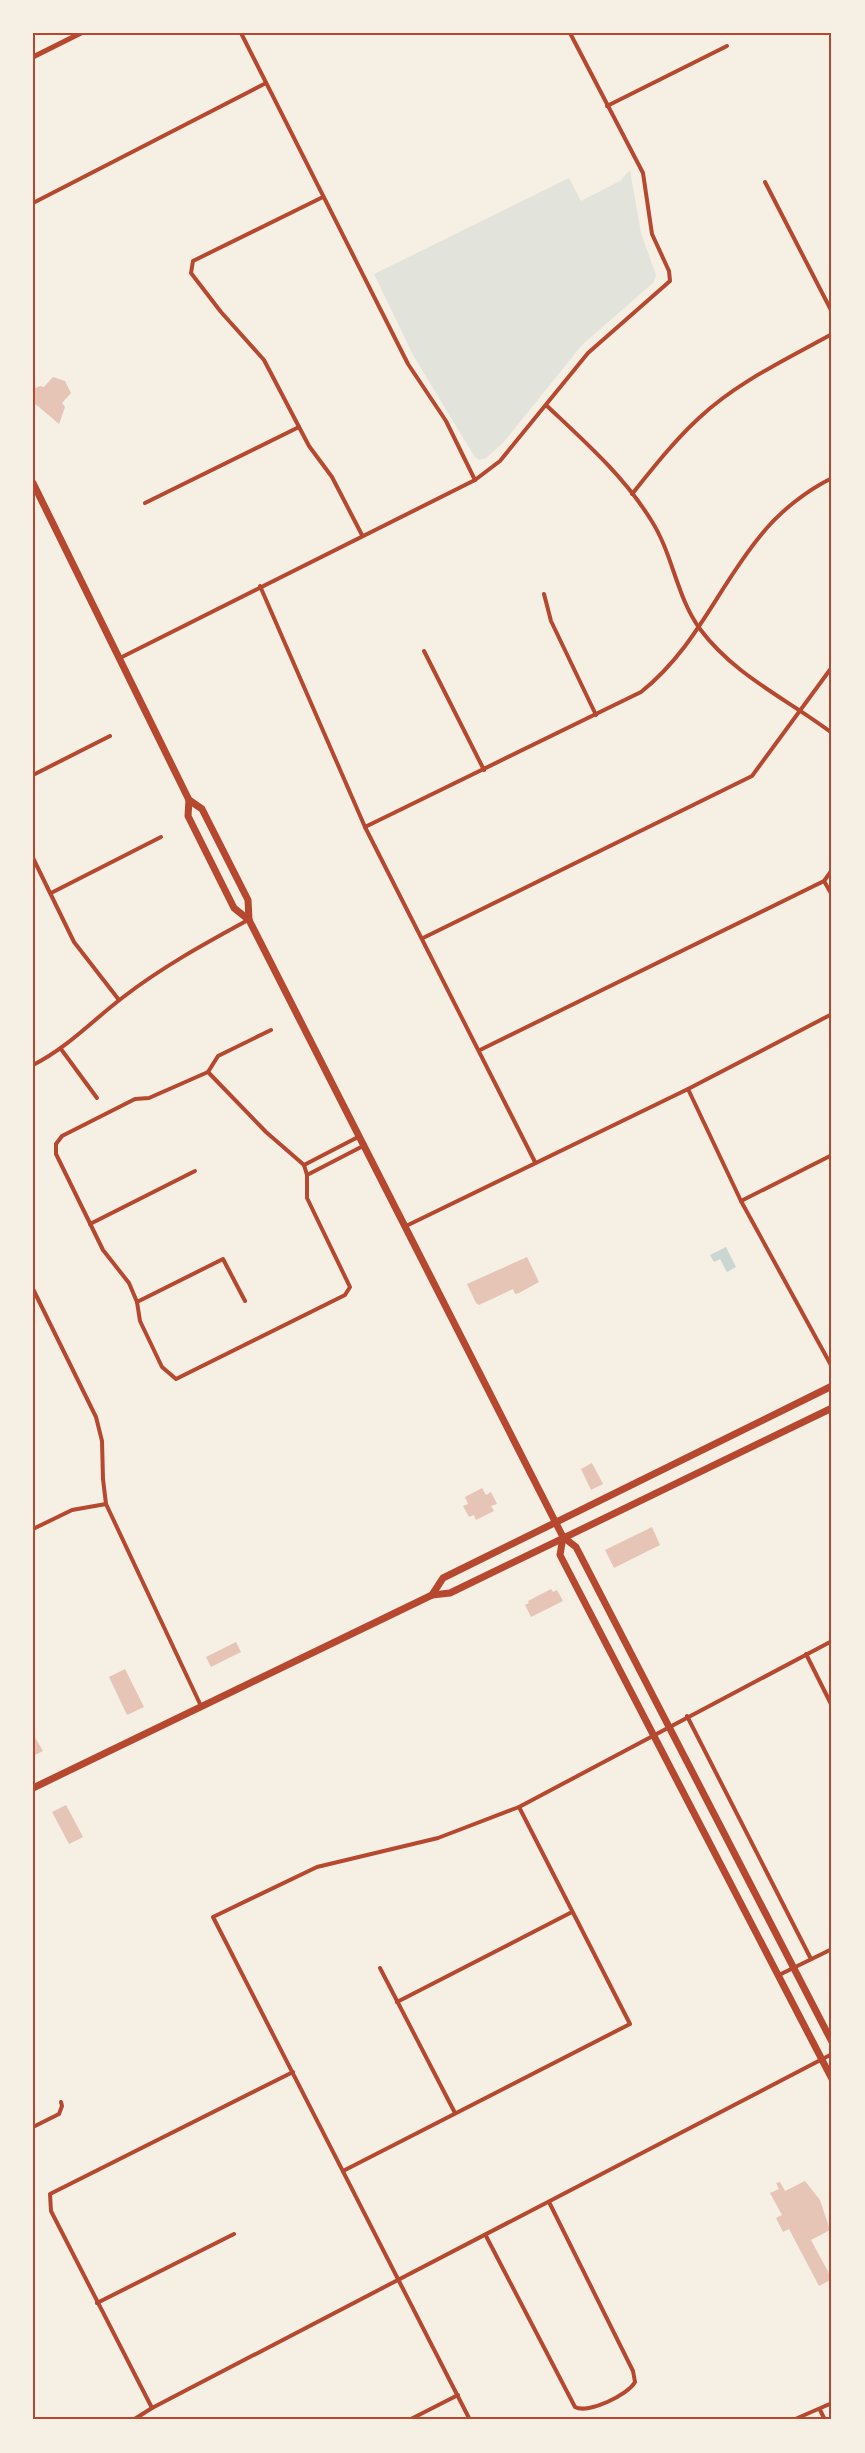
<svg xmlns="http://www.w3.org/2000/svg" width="865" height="2453" font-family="'Exo 2',sans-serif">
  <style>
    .green { fill: #e2e4dc }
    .water { fill: #c9d6d2 }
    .building { fill: #e6c5b7 }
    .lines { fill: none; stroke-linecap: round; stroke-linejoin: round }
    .minor { stroke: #b5482f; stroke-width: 4 }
    .tertiary { stroke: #b5482f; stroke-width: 5 }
    .primary { stroke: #b5482f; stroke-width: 7 }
    .neatline { fill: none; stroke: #b5482f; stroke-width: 2 }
  </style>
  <rect width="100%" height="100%" fill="#f6efe4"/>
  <path class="green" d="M 630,170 L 641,233 L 656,275 L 654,282 L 582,345 L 503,443 L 486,458 L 479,460 L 474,456 L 413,355 L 374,274 L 569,178 L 581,201 L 620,181 Z"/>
  <path class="water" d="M 726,1247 L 736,1267 L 727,1272 L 720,1259 L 714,1262 L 710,1255 Z"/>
  <g class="building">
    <path d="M 53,377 L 65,381 L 71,393 L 62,403 L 65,407 L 59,424 L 33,402 L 33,389 L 40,386 L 44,387 Z"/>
    <path d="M 527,1257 L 539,1282 L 519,1293 L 515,1294 L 513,1289 L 479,1305 L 476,1303 L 467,1284 Z"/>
    <path d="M 592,1463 L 603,1484 L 591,1490 L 581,1469 Z"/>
    <path d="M 482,1488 L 486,1495 L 491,1492 L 497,1504 L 491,1506 L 494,1511 L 476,1520 L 474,1515 L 469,1517 L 463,1506 L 468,1504 L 465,1497 Z"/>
    <path d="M 652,1527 L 660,1545 L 614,1568 L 605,1550 Z"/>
    <path d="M 551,1589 L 553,1592 L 557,1590 L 563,1601 L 531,1617 L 525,1605 L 529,1603 L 528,1601 Z"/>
    <path d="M 236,1642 L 241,1652 L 211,1667 L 206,1657 Z"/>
    <path d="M 125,1669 L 144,1707 L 127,1715 L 109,1677 Z"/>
    <path d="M 33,1734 L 43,1751 L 33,1756 Z"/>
    <path d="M 66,1805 L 83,1837 L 69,1844 L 52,1812 Z"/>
    <path d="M 805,2181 L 820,2200 L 830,2230 L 811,2240 L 832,2279 L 819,2286 L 789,2229 L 783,2232 L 776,2218 L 782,2215 L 770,2193 L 779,2189 L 776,2183 L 780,2182 L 785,2191 Z"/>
  </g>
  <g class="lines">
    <g class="minor">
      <path d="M 241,33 L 408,364 L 446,421 L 475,480"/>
      <path d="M 607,106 L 727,46"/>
      <path d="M 765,182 L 832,312"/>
      <path d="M 323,197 L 193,261 L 191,273 L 221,312 L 264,360 L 309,446 L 332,477 L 362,535"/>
      <path d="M 33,203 L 266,83"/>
      <path d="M 546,405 C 583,440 624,476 651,520 C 673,554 676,596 700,629 C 734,675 787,699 832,733"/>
      <path d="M 632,494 C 653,468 674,441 699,418 C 737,382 787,359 832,334"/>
      <path d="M 145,503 L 299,427"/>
      <path d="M 260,586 L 365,827 L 535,1162"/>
      <path d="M 544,594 L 551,621 L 596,715"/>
      <path d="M 424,651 L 484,770"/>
      <path d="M 120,658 L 475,480 L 500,461 L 588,353 L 670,281 L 669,271 L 652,234 L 643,173 L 570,33"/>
      <path d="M 33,775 L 110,736"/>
      <path d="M 365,827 L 641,692 C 697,647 717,588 761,535 C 779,512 806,491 832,478"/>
      <path d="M 33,858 L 74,942 L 119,1000"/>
      <path d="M 824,881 L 832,895"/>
      <path d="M 51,893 L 161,837"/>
      <path d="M 423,938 L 752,776 L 832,667"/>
      <path d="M 61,1049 L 97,1098"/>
      <path d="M 480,1050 L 824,881 L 832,870"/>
      <path d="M 33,1065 C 67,1048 92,1021 122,998 C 162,967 204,944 248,920"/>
      <path d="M 208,1072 L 266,1132 L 304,1165 L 307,1175 L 307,1198 L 350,1287 L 345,1295 L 176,1379 L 162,1367 L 140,1321 L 137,1302 L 129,1283 L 103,1250 L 56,1154 L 56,1144 L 62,1136 L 135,1099 L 149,1098 Z"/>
      <path d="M 208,1072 L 218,1056 L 271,1030"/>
      <path d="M 688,1089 L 741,1201 L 832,1367"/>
      <path d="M 304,1165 L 360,1136"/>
      <path d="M 307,1175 L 365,1145"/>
      <path d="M 741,1201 L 832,1155"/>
      <path d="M 90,1224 L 195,1171"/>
      <path d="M 406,1226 L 688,1089 L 832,1014"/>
      <path d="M 33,1289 L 96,1417 L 102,1441 L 103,1479 L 106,1504 L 201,1706"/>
      <path d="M 137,1302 L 223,1259 L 245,1301"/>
      <path d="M 33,1529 L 72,1510 L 106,1504"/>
      <path d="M 806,1654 L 832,1706"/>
      <path d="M 687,1716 L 811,1959"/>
      <path d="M 380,1968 L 455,2113"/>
      <path d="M 779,1975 L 832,1949"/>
      <path d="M 397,2002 L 572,1912"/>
      <path d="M 33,2127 L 59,2114 L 62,2106 L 61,2102"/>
      <path d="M 343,2171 L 630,2024 L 519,1807"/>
      <path d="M 486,2236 L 575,2407 C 588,2414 628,2395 635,2382 L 633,2371 L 549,2202"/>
      <path d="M 97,2303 L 234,2234"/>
      <path d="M 152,2408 L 51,2211 L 50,2194 L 293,2072"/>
      <path d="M 820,2410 L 825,2420"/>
      <path d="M 133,2420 L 152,2408 L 832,2054"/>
      <path d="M 409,2420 L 458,2395"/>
      <path d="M 470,2420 L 213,1917 L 317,1867 L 438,1838 L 519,1807 L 832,1641"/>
      <path d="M 793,2420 L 832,2403"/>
    </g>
    <path class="tertiary" d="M 33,57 L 81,33"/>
    <g class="primary">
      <path d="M 33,483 L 189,800 L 188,816 L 234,908 L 249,920"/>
      <path d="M 189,800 L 202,809 L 248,900 L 249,920 L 563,1537 L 576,1547 L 832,2042"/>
      <path d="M 563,1537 L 560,1555 L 832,2079"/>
      <path d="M 432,1595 L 443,1578 L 832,1386"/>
      <path d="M 33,1788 L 432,1595 L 450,1593 L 832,1408"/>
    </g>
  </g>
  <rect width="865" height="2453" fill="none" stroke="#f6efe4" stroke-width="69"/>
  <rect x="34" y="34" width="796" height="2384" class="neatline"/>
</svg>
